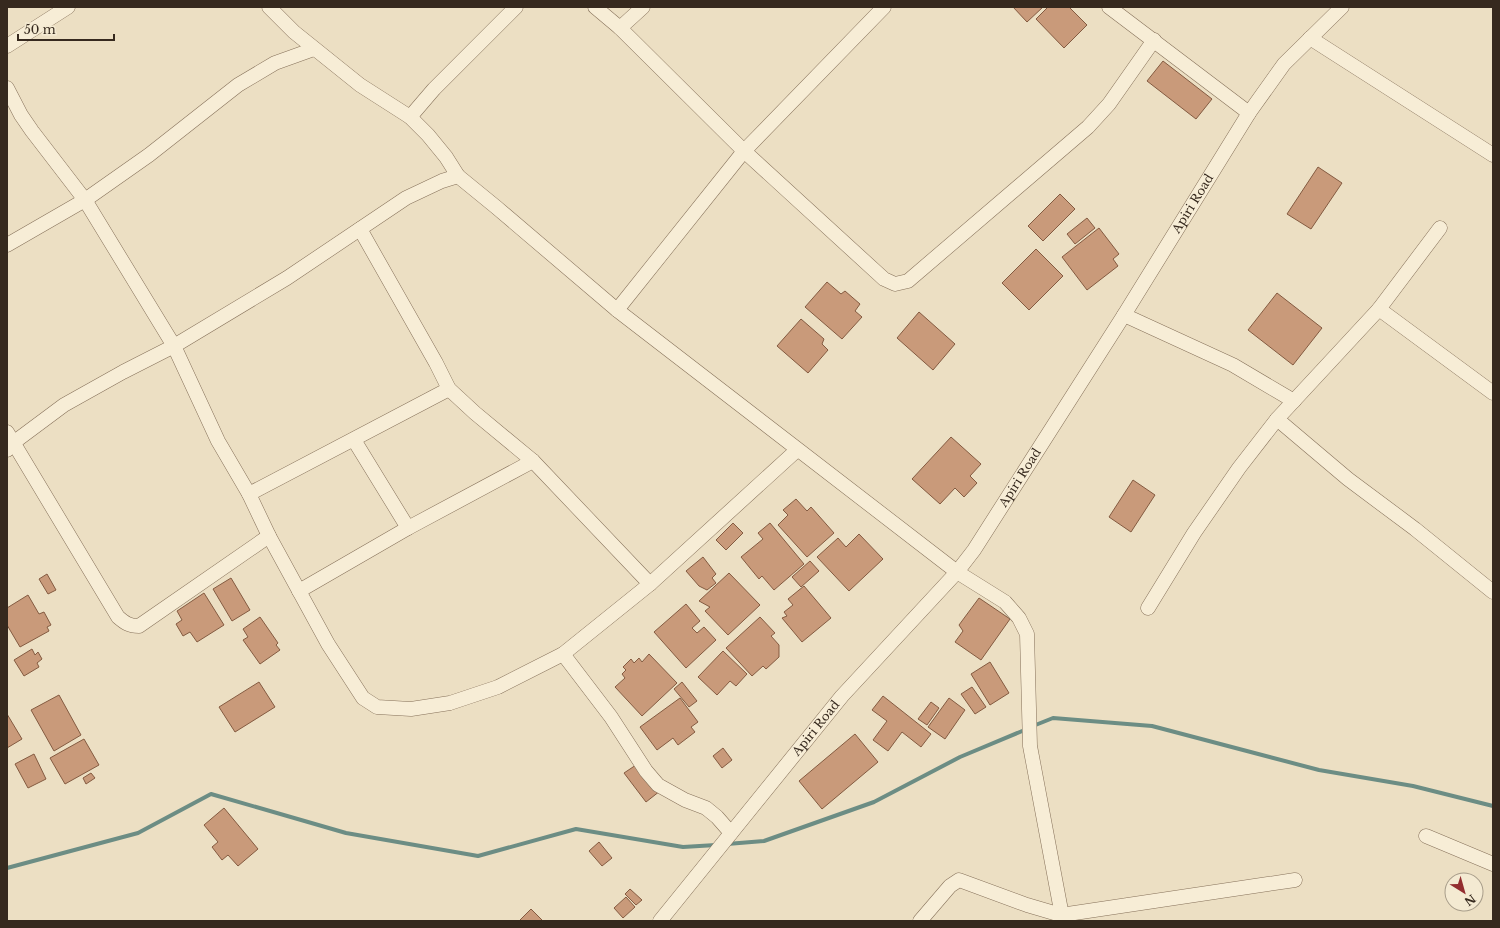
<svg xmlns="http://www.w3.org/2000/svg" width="1500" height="928" font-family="'Libre Baskerville',serif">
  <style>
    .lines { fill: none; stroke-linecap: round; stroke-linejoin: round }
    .stream { stroke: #6c8d84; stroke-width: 4 }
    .building { fill: #c99a7a; stroke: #845b41 }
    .minor-casing { stroke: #86715a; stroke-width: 15 }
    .minor { stroke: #f7edd6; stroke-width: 14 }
    .labels { text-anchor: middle; stroke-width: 4; stroke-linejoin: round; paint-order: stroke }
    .street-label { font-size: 12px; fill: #36291e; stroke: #f4ead2 }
  </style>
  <rect width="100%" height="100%" fill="#ecdfc3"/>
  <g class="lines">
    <g class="stream">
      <path d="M 1033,726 L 1053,718 L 1152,726 L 1319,770 L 1413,786 L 1493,806"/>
      <path d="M 727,844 L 764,841 L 874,802 L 960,757 L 1027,729"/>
      <path d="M 7,868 L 138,833 L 211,794 L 346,833 L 478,856 L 576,829 L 683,847 L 716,845"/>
    </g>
  </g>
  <g class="building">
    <path d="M 1013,7 L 1043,7 L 1027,22 Z"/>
    <path d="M 1048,7 L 1069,7 L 1087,25 L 1064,48 L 1036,19 Z"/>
    <path d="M 1163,61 L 1212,99 L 1196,119 L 1147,81 Z"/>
    <path d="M 1318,167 L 1342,183 L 1311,229 L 1287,214 Z"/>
    <path d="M 1060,194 L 1075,209 L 1043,241 L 1028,226 Z"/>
    <path d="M 1087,218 L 1095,228 L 1075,244 L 1067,234 Z"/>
    <path d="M 1099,228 L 1119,254 L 1113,259 L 1118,266 L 1087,290 L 1062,257 Z"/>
    <path d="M 1036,249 L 1063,276 L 1029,310 L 1002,283 Z"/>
    <path d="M 827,282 L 841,294 L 845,291 L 860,304 L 855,311 L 862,317 L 842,339 L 805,307 Z"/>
    <path d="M 1277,293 L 1322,328 L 1293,365 L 1248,330 Z"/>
    <path d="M 919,312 L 955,344 L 933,370 L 897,338 Z"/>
    <path d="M 801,319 L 824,339 L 822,344 L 828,350 L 808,373 L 777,346 Z"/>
    <path d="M 951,437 L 981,464 L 970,476 L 977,483 L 964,497 L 955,488 L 940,504 L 912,479 Z"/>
    <path d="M 1133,480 L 1155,495 L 1131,532 L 1109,517 Z"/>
    <path d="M 796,499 L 807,511 L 811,507 L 834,533 L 807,557 L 778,525 L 788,515 L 783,510 Z"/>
    <path d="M 733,523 L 743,533 L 726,550 L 716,540 Z"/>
    <path d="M 770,523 L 804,564 L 774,590 L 762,576 L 759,579 L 741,557 L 763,539 L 758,533 Z"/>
    <path d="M 859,534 L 883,559 L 849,591 L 817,557 L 838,538 L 846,547 Z"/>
    <path d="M 703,557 L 716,574 L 712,578 L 716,583 L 707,590 L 699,586 L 686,571 Z"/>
    <path d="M 810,561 L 819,571 L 801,587 L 792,577 Z"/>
    <path d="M 729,573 L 760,605 L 728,635 L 705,611 L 710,607 L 699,601 Z"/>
    <path d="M 47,574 L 56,590 L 48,594 L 39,579 Z"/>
    <path d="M 231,578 L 250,610 L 232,621 L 213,589 Z"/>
    <path d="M 804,586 L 831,618 L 802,642 L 782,618 L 787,616 L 784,612 L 793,605 L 788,599 Z"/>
    <path d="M 204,593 L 224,625 L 197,642 L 190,632 L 183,636 L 176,624 L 182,620 L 177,611 Z"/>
    <path d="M 28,595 L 39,614 L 44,612 L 51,625 L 47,627 L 49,631 L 20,647 L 7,625 L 7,608 Z"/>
    <path d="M 979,598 L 1010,619 L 981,660 L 955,642 L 963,631 L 959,625 Z"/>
    <path d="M 686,604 L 700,621 L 692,628 L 697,633 L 704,627 L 716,640 L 686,668 L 654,632 Z"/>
    <path d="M 260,617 L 278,643 L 276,645 L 280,650 L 260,664 L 243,640 L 248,637 L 243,629 Z"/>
    <path d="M 760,617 L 775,633 L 771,636 L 779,645 L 779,657 L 766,669 L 763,666 L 752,676 L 726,648 Z"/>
    <path d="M 32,649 L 35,655 L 38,652 L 42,659 L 37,663 L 39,667 L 24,676 L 14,660 Z"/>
    <path d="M 723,651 L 747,674 L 736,686 L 730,681 L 717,695 L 698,677 Z"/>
    <path d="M 649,654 L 677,683 L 642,716 L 615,687 L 625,678 L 622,674 L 626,670 L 623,667 L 631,659 L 634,663 L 639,658 L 642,662 Z"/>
    <path d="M 990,662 L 1009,693 L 990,705 L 971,674 Z"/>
    <path d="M 259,682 L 275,707 L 235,732 L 219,707 Z"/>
    <path d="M 682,682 L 697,701 L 689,707 L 674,689 Z"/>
    <path d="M 972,687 L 986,707 L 975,714 L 961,694 Z"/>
    <path d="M 59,695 L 81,735 L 54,751 L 31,710 Z"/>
    <path d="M 883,696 L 931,734 L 921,747 L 902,732 L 888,751 L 873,740 L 887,721 L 872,710 Z"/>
    <path d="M 680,698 L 698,722 L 691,727 L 695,732 L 678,745 L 673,738 L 657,750 L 640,727 Z"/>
    <path d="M 949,698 L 965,710 L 945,739 L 928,727 Z"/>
    <path d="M 931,702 L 939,708 L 927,725 L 918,719 Z"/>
    <path d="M 7,714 L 22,739 L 7,748 Z"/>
    <path d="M 855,734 L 878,762 L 822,809 L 799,781 Z"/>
    <path d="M 84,739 L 99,765 L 65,784 L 50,758 Z"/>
    <path d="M 723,748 L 732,760 L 722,768 L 713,756 Z"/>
    <path d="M 34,754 L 46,779 L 28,788 L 15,764 Z"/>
    <path d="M 639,763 L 660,791 L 646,802 L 624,773 Z"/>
    <path d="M 91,773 L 95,778 L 86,784 L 83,778 Z"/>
    <path d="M 224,808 L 258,849 L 238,866 L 228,855 L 222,860 L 212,847 L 218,842 L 204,825 Z"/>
    <path d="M 599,842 L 612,858 L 602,866 L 589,851 Z"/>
    <path d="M 630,889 L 642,900 L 636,905 L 625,894 Z"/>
    <path d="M 626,897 L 635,907 L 623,918 L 614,908 Z"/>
    <path d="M 531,909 L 543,921 L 519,921 Z"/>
  </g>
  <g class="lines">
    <defs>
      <g id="minor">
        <path d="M 269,7 L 294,32 L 360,85 L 410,117 L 428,135 L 446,157 L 458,176 L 496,207 L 617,310 L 957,572 L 1005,602 L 1019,618 L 1027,634 L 1030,746 L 1063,921"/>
        <path d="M 595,7 L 620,28 L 744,151 L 884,279 L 895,284 L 908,281 L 1088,127 L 1109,104 L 1154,40"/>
        <path d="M 1109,7 L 1249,113"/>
        <path d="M 620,28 L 643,7"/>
        <path d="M 1310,38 L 1493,155"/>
        <path d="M 7,46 L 68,7"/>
        <path d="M 7,88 L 21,115 L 32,131 L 85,200 L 174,346 L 218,441 L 249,494 L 269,536 L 328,644 L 363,698 L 377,707 L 411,709 L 450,703 L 498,687 L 563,654 L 650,584 L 797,450"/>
        <path d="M 410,117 L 434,89 L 516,7"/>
        <path d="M 360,229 L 436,363 L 449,389 L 475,413 L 533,461 L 650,584"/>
        <path d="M 7,245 L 85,200 L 149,155 L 238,85 L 275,63 L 314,49"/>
        <path d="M 1379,309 L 1493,393"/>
        <path d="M 617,310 L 744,151 L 884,7"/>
        <path d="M 1124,315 L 1233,365 L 1294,401"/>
        <path d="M 1277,419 L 1348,479 L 1415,529 L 1493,592"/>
        <path d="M 7,432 L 118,617 C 125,623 129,626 139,626 L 269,536"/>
        <path d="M 354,440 L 408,528"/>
        <path d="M 7,450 L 13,443 L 64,405 L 123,372 L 174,346 L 287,278 L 406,198 L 442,181 L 458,176"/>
        <path d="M 249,494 L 449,389"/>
        <path d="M 299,591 L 408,528 L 533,461"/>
        <path d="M 1148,608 L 1194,533 L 1239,468 L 1277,419 L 1379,309 L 1440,228"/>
        <path d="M 563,654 L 611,717 L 646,771 L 658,785 L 685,800 L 706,808 L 717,817 L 731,833"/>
        <path d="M 1426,836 L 1493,864"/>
        <path id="s1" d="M 660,921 L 842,696 L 957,572 L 974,550 L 1124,315 L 1249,113 L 1284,64 L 1342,7"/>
        <path d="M 920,921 L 950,886 L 959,880 L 1027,905 L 1061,915 L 1295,880"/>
      </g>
    </defs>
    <use href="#minor" class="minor-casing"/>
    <use href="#minor" class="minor"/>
  </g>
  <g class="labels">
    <g class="street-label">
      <text dy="4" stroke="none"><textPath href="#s1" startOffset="896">Apiri Road</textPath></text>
      <text dy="4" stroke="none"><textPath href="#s1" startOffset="572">Apiri Road</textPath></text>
      <text dy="4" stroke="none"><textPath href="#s1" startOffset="248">Apiri Road</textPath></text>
    </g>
  </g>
  <rect width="1500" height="928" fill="none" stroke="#36291e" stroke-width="16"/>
  <g transform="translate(1464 892) rotate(143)"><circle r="19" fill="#f4ead2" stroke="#a89d8a"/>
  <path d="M0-3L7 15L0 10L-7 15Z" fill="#932d2f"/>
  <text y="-6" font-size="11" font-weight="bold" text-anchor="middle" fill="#36291e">N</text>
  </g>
  <path d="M18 34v6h96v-6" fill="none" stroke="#36291e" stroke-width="2"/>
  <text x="24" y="34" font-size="12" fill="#36291e" stroke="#f4ead2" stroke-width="3" paint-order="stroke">50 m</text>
</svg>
